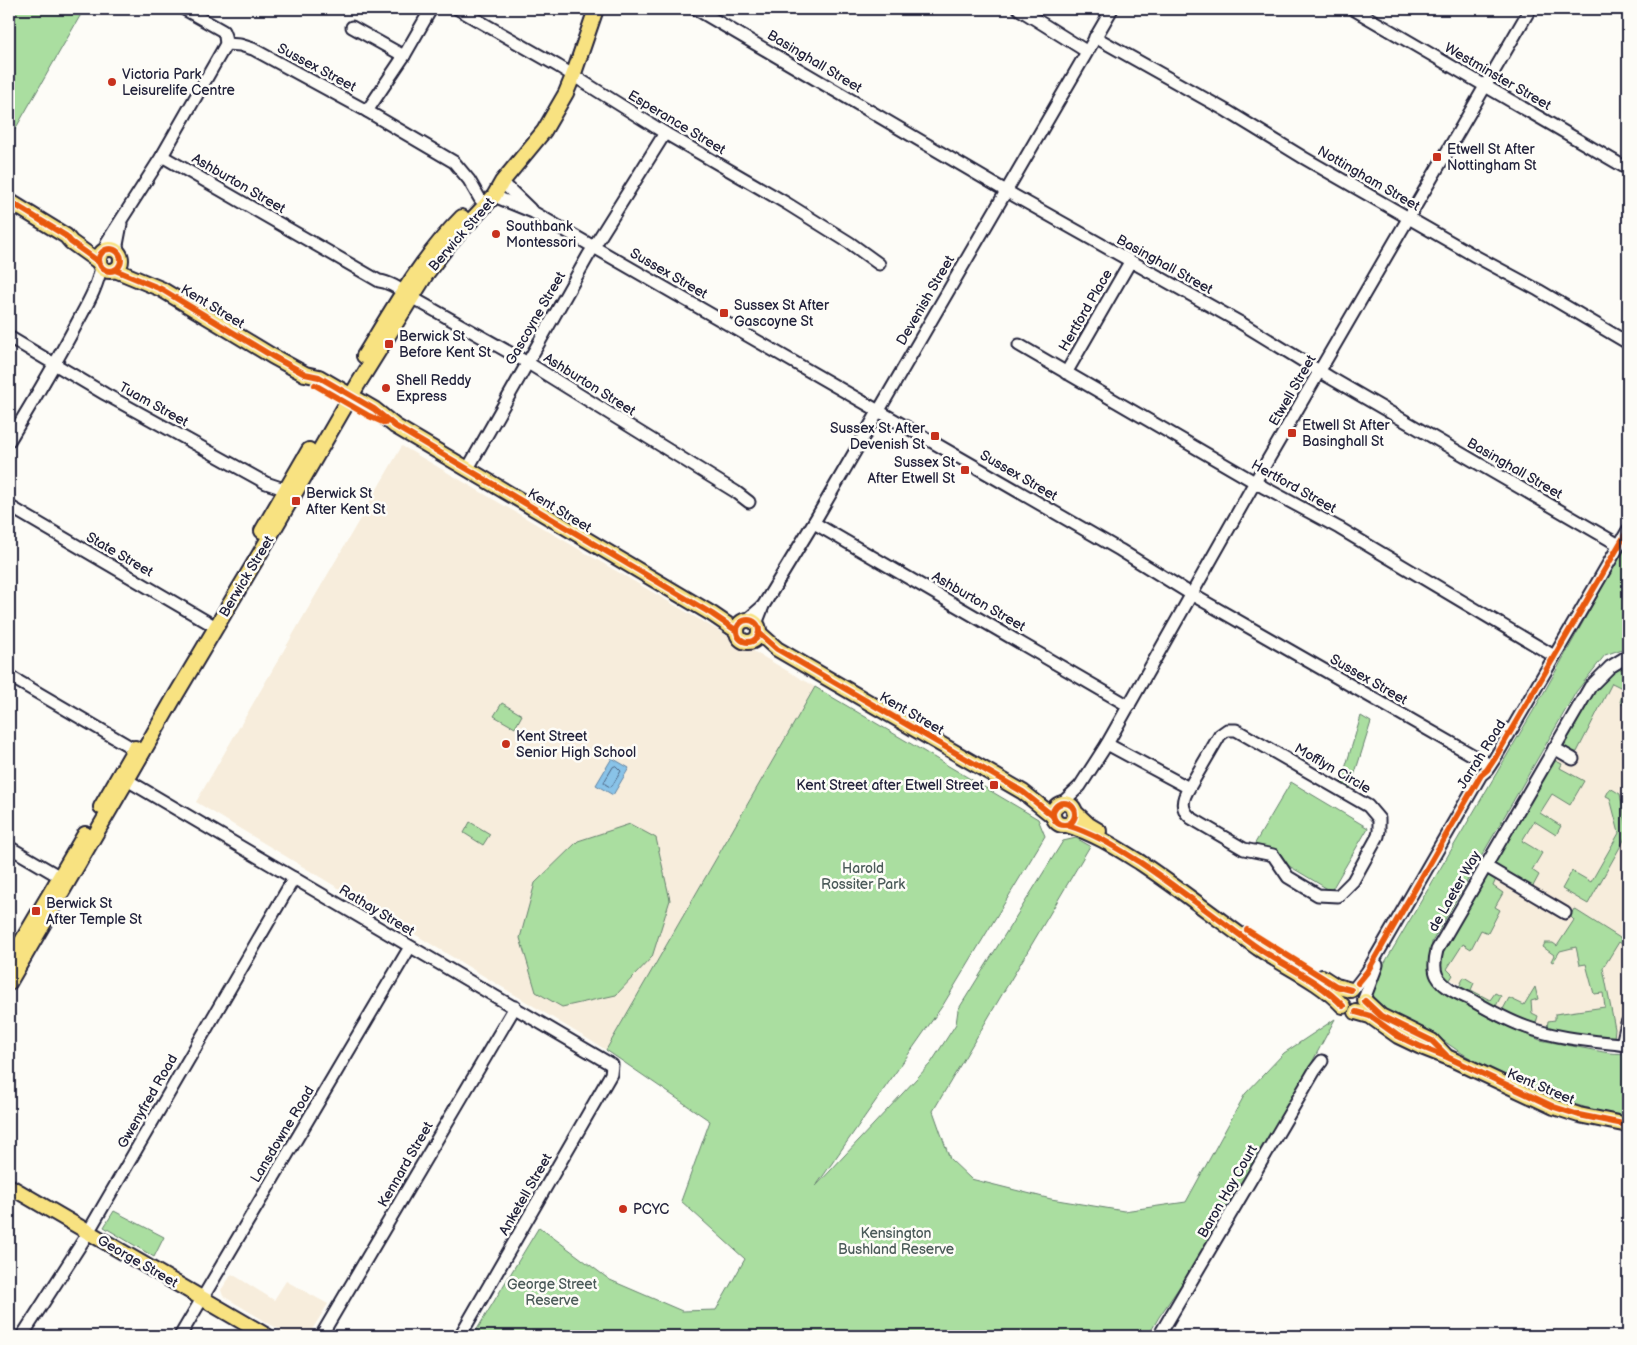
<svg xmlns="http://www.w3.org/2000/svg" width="1637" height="1345" font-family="'Balsamiq Sans',sans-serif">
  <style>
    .built { fill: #f7eddc }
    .green { fill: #aadea0; stroke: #66806e }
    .water { fill: #89c3e8; stroke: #6083a3 }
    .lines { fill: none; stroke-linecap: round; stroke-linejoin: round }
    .shore { stroke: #4b6280; stroke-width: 1 }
    .minor-casing { stroke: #22223b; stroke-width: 15 }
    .major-casing { stroke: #22223b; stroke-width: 18 }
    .minor { stroke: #fdfcf7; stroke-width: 11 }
    .major { stroke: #f8e281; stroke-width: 14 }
    .cycleway-casing { stroke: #fdfcf7; stroke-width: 9 }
    .cycleway { stroke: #e8590c; stroke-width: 6 }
    .poi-dot { fill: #c8321e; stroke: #fdfcf7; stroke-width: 2 }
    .labels { text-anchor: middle; stroke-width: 5; stroke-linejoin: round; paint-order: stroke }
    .street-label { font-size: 14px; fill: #22223b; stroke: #fdfcf7 }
    .poi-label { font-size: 14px; fill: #22223b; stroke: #fdfcf7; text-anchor: start }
    .park-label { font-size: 14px; fill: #4b5a59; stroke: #fdfcf7 }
  </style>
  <rect width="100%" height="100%" fill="#fdfcf7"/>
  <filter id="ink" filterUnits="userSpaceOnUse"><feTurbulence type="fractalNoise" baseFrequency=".02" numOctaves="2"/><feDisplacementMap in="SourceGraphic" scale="10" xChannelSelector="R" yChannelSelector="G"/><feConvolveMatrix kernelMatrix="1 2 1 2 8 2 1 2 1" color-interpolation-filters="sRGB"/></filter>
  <g filter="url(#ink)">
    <g class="built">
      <path d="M 402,446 L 815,687 L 606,1050 L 196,802 Z"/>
      <path d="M 1628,664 L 1628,1037 L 1567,1030 L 1529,1021 L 1499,1007 L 1447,977 L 1444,953 L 1596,691 Z"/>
      <path d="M 232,1274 L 274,1300 L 286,1281 L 328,1304 L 308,1336 L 290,1336 L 223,1296 L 221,1290 Z"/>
    </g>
    <g class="green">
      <path d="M 9,9 L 84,9 L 9,140 Z"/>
      <path d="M 1628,541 L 1628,647 L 1605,655 L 1576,692 L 1432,942 L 1430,975 L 1439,990 L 1497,1022 L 1540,1040 L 1609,1053 L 1628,1054 L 1628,1117 C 1570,1107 1516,1085 1465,1055 C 1454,1049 1444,1040 1433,1034 C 1420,1026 1384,1014 1376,1004 C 1372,998 1372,992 1371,986 L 1542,696 Z"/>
      <path d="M 1628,660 L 1628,707 L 1620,702 L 1624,689 L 1612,683 L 1577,752 L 1574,752 L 1561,746 L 1597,684 L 1609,673 Z"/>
      <path d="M 815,687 L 1038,819 L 1045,836 L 943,1005 L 816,1186 L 931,1063 L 956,1024 L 958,1010 L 1063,841 L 1076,838 L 1090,846 L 933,1111 L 950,1159 L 971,1179 L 1051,1199 L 1124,1211 L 1186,1202 L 1245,1094 L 1284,1053 L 1335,1019 L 1240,1198 L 1159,1317 L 1148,1336 L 473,1336 L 539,1227 L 610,1280 L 682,1311 L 716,1310 L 745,1259 L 681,1201 L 710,1121 L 606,1050 Z"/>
      <path d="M 502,703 L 522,715 L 515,728 L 494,716 Z"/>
      <path d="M 1361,716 L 1371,722 L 1350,789 L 1341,782 Z"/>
      <path d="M 1554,760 L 1562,764 L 1560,768 L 1584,781 L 1570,805 L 1552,794 L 1540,813 L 1561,826 L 1556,835 L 1534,821 L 1522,841 L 1542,853 L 1532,870 L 1539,875 L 1532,888 L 1493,865 Z"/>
      <path d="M 1291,782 L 1368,828 L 1331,891 L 1254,845 Z"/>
      <path d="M 1610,788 L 1620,794 L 1628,833 L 1588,904 L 1562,889 L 1572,871 L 1591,882 L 1619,833 L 1610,798 L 1606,796 Z"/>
      <path d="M 470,822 L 490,834 L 483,845 L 464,833 Z"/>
      <path d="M 630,824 L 656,838 L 670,900 L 652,957 L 616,995 L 562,1007 L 536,992 L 520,938 L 535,883 L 578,841 Z"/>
      <path d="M 1486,874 L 1496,879 L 1493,886 L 1503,893 L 1495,907 L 1500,910 L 1488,933 L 1481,930 L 1471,949 L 1463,944 L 1447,969 L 1453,975 L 1448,983 L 1441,975 L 1438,961 Z"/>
      <path d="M 1574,909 L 1628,943 L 1628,948 L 1619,942 L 1603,968 L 1615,1029 L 1614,1038 L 1570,1034 L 1547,1028 L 1548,1021 L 1555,1020 L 1555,1014 L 1605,1007 L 1603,993 L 1594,994 L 1586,964 L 1580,965 L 1576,947 L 1560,951 L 1553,962 L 1551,961 L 1554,955 L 1543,947 L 1545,943 L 1553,943 L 1557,946 L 1574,920 L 1570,916 Z"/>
      <path d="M 1464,977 L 1474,983 L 1471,990 L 1490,1000 L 1495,993 L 1501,996 L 1495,1008 L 1458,989 Z"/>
      <path d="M 1535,987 L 1538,999 L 1531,1001 L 1532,1013 L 1538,1016 L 1536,1023 L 1528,1022 L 1502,1011 L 1509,998 L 1524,1005 Z"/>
      <path d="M 114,1211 L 164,1237 L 154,1257 L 104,1227 Z"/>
    </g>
    <path class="water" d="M 612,758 L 629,768 L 613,795 L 596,785 Z"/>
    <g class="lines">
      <path class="shore" d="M 616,766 L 621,771 L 612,786 L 610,787 L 605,784 L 604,782 L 613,767 Z"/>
      <defs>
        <g id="minor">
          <path d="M 458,9 L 558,66 L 665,133 L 786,203 L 850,243 L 879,264"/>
          <path d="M 696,9 L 1006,191 L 1241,323 L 1329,377 L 1619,545"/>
          <path d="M 1019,9 L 1086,51"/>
          <path d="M 1353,9 L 1628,169"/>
          <path d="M 352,27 L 404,56"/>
          <path d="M 1095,37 L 1227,111 L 1304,158 L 1475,256 L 1538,290 L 1628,343"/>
          <path d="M 226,44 L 240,45 L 253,49 L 367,111 L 454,162 L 469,180 L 480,199"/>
          <path d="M 367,111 L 404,56 L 431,9"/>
          <path d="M 162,156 L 379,281 C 391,282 402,291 411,297 L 528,363 L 736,492 L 749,502"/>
          <path d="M 502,182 L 530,209"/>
          <path d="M 494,196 L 533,212 L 1120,550 L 1191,594 L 1490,765"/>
          <path d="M 106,251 L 107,242 L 162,156 L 226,44 L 225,36 L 223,31 L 184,9"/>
          <path d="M 119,254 L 117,245 L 121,224"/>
          <path d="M 9,337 L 105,394 L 266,483 L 281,488 L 288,486"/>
          <path d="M 1019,345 L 1265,488 L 1339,528 L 1554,656"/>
          <path d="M 1066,373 L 1130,262"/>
          <path d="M 9,441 C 32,403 55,365 76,325 C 86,306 98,287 101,266"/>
          <path d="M 467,470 L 588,256 L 665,133"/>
          <path d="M 9,506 L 216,627"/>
          <path d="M 814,523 L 1129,706"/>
          <path d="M 747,620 L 762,607"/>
          <path d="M 756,624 L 763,606 L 817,517 L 1112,9"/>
          <path d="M 1628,656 L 1610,667 L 1590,687 L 1437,950 C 1435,958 1433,968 1437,976 C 1443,987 1457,993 1468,998 C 1487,1009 1506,1020 1526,1027 C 1558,1039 1594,1041 1628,1045"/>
          <path d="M 9,676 L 134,749"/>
          <path d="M 1107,744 L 1189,788 C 1182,799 1180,809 1191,818 L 1244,849 L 1273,855 L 1288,877 L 1318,895 L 1338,896 L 1353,881 L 1378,836 L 1379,831 L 1379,819 L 1368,806 L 1236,730 L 1227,730 L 1220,735 L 1189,788"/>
          <path d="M 1554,748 L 1573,759"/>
          <path d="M 127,780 L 612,1065 L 611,1074 L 460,1336"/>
          <path d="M 1062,803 L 1080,786 L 1107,744 L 1255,482 L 1530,9"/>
          <path d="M 9,847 L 67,881"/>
          <path d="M 1485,866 L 1565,913"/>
          <path d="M 1353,990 L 1367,972 L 1481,775 L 1487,770 L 1495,758 L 1628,530"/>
          <path d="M 1364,999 L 1377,965"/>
          <path d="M 1622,1044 L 1627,1023"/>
          <path d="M 22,1336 L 83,1241 L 294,878"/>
          <path d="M 180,1336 L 410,947"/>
          <path d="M 321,1336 L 515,1007"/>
          <path d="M 1159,1336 L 1315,1070 L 1322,1061"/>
        </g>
        <g id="major">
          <path d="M 9,201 L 66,236 L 71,242 L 99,262"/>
          <circle cx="110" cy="260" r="11"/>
          <path d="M 115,270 L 161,289 L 272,356 L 305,374 L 319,377 L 374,409 L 395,426 L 712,614 L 737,631"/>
          <path d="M 364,356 C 394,307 421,258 462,217"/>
          <path d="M 262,531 L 309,450"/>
          <circle cx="748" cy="631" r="11"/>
          <path d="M 759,633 L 777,649 L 1023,792 L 1053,816"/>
          <circle cx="1064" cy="814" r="11"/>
          <path d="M 101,807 L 135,748"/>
          <path d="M 1074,811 L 1089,825 L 1099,831"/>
          <path d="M 1067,825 C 1094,833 1117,848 1141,863 C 1181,890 1219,920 1258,948 C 1286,967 1320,981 1343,1006"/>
          <path d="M 9,963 L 85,834"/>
          <path d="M 1322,977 L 1336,986 L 1351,990"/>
          <path d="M 9,983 L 127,780 L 174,698 L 259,555 L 358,384 L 427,273 L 449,244 L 494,196 L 502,182 L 544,131 L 566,93 L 573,76 L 596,9"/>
          <path d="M 1365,1001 L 1381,1016 L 1432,1041 L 1445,1055"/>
          <path d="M 1356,1012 L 1370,1016 L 1398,1036 L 1419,1046 L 1447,1057 L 1554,1107 L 1579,1115 L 1628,1125"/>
          <path d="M 9,1186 L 267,1336"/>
        </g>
      </defs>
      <use href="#minor" class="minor-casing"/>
      <use href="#major" class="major-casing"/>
      <use href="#minor" class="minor"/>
      <use href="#major" class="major"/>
      <defs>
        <g id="cycleway">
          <path d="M 9,201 L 66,236 L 71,242 L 99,262"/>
          <circle cx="110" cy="260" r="11"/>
          <path d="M 115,270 L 161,289 L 272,356 L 305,374 L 319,377 L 374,409 L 395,426 L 712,614 L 737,631"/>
          <path d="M 315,385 L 369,416 L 385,423"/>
          <circle cx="748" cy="631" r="11"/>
          <path d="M 759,633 L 777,649 L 1023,792 L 1053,816"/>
          <circle cx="1064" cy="814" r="11"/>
          <path d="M 1067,825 C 1094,833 1117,848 1141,863 C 1181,890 1219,920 1258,948 C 1286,967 1320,981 1343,1006"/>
          <path d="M 1247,930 L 1336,986 L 1351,990"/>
          <path d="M 1358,983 L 1367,972 L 1481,775 L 1487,770 L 1495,758 L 1628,530"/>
          <path d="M 1365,1001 L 1381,1016 L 1432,1041 L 1446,1055"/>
          <path d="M 1356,1012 L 1370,1016 L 1398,1036 L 1419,1046 L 1447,1057 L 1554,1107 L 1579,1115 L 1628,1125"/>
        </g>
      </defs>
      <use href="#cycleway" class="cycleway-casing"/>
      <use href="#cycleway" class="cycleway"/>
    </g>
  </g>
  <g class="poi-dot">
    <circle cx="112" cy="82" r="5"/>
    <rect x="1432" y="152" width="10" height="10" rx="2.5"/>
    <circle cx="496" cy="234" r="5"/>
    <rect x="719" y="308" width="10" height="10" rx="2.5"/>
    <rect x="384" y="339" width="10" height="10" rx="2.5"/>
    <circle cx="386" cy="388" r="5"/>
    <rect x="1287" y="428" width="10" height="10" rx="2.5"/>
    <rect x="930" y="431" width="10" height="10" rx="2.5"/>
    <rect x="960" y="465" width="10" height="10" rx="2.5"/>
    <rect x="291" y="496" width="10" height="10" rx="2.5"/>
    <circle cx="506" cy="744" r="5"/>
    <rect x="989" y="780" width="10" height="10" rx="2.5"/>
    <rect x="31" y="906" width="10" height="10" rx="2.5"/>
    <circle cx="623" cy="1209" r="5"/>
  </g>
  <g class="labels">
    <g class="street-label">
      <text transform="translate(815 61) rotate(31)" y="5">Basinghall Street</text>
      <text transform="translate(317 67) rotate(28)" y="5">Sussex Street</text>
      <text transform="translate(1498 76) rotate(30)" y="5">Westminster Street</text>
      <text transform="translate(677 122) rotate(31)" y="5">Esperance Street</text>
      <text transform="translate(1369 178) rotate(30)" y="5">Nottingham Street</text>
      <text transform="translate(239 183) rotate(30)" y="5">Ashburton Street</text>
      <text transform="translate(461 234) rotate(-49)" y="5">Berwick Street</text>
      <text transform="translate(1165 264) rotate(29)" y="5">Basinghall Street</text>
      <text transform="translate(669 273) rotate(30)" y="5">Sussex Street</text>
      <text transform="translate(925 300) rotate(-60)" y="5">Devenish Street</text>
      <text transform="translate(213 306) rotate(31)" y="5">Kent Street</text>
      <text transform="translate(1085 310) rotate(-60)" y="5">Hertford Place</text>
      <text transform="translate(535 318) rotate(-60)" y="5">Gascoyne Street</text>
      <text transform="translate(590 384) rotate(32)" y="5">Ashburton Street</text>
      <text transform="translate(1292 390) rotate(-60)" y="5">Etwell Street</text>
      <text transform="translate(154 404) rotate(29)" y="5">Tuam Street</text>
      <text transform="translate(1515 468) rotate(30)" y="5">Basinghall Street</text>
      <text transform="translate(1019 475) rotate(30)" y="5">Sussex Street</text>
      <text transform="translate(1294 486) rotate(29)" y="5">Hertford Street</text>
      <text transform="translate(560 510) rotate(31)" y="5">Kent Street</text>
      <text transform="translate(120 554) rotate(30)" y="5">State Street</text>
      <text transform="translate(246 576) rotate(-59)" y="5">Berwick Street</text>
      <text transform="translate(979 601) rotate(30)" y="5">Ashburton Street</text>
      <text transform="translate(1369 679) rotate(30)" y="5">Sussex Street</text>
      <text transform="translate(912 713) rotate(30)" y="5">Kent Street</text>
      <text transform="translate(1481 754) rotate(-58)" y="5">Jarrah Road</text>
      <text transform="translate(1333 768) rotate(30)" y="5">Mofflyn Circle</text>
      <text transform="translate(1454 891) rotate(-60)" y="5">de Laeter Way</text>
      <text transform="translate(377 910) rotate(31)" y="5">Rathay Street</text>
      <text transform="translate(1541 1086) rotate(23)" y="5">Kent Street</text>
      <text transform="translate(147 1101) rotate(-60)" y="5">Gwenyfred Road</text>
      <text transform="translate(282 1134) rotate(-59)" y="5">Lansdowne Road</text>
      <text transform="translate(405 1164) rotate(-60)" y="5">Kennard Street</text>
      <text transform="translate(1227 1191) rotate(-60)" y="5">Baron Hay Court</text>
      <text transform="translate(525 1194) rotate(-60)" y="5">Anketell Street</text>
      <text transform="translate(138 1261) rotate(30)" y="5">George Street</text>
    </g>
    <g class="poi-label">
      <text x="122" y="79">Victoria Park<tspan x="122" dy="16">Leisurelife Centre</tspan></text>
      <text x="1447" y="154">Etwell St After<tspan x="1447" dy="16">Nottingham St</tspan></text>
      <text x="506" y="231">Southbank<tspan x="506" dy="16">Montessori</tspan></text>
      <text x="734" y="310">Sussex St After<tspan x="734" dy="16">Gascoyne St</tspan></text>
      <text x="399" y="341">Berwick St<tspan x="399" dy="16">Before Kent St</tspan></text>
      <text x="396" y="385">Shell Reddy<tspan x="396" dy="16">Express</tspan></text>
      <text x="1302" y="430">Etwell St After<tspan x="1302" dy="16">Basinghall St</tspan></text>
      <text x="925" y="433" text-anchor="end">Sussex St After<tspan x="925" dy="16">Devenish St</tspan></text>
      <text x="955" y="467" text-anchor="end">Sussex St<tspan x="955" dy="16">After Etwell St</tspan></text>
      <text x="306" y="498">Berwick St<tspan x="306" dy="16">After Kent St</tspan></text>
      <text x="516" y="741">Kent Street<tspan x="516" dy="16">Senior High School</tspan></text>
      <text x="984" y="790" text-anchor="end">Kent Street after Etwell Street</text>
      <text x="46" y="908">Berwick St<tspan x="46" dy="16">After Temple St</tspan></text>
      <text x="633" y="1214">PCYC</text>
    </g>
    <g class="park-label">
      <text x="863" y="873">Harold<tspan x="863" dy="16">Rossiter Park</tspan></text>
      <text x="896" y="1238">Kensington<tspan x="896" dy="16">Bushland Reserve</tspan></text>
      <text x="552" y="1289">George Street<tspan x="552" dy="16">Reserve</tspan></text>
    </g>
  </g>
  <rect width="1637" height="1345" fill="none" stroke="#fdfcf7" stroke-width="30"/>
  <rect x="15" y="15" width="1607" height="1315" fill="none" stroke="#22223b" stroke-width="2" filter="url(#ink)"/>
</svg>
